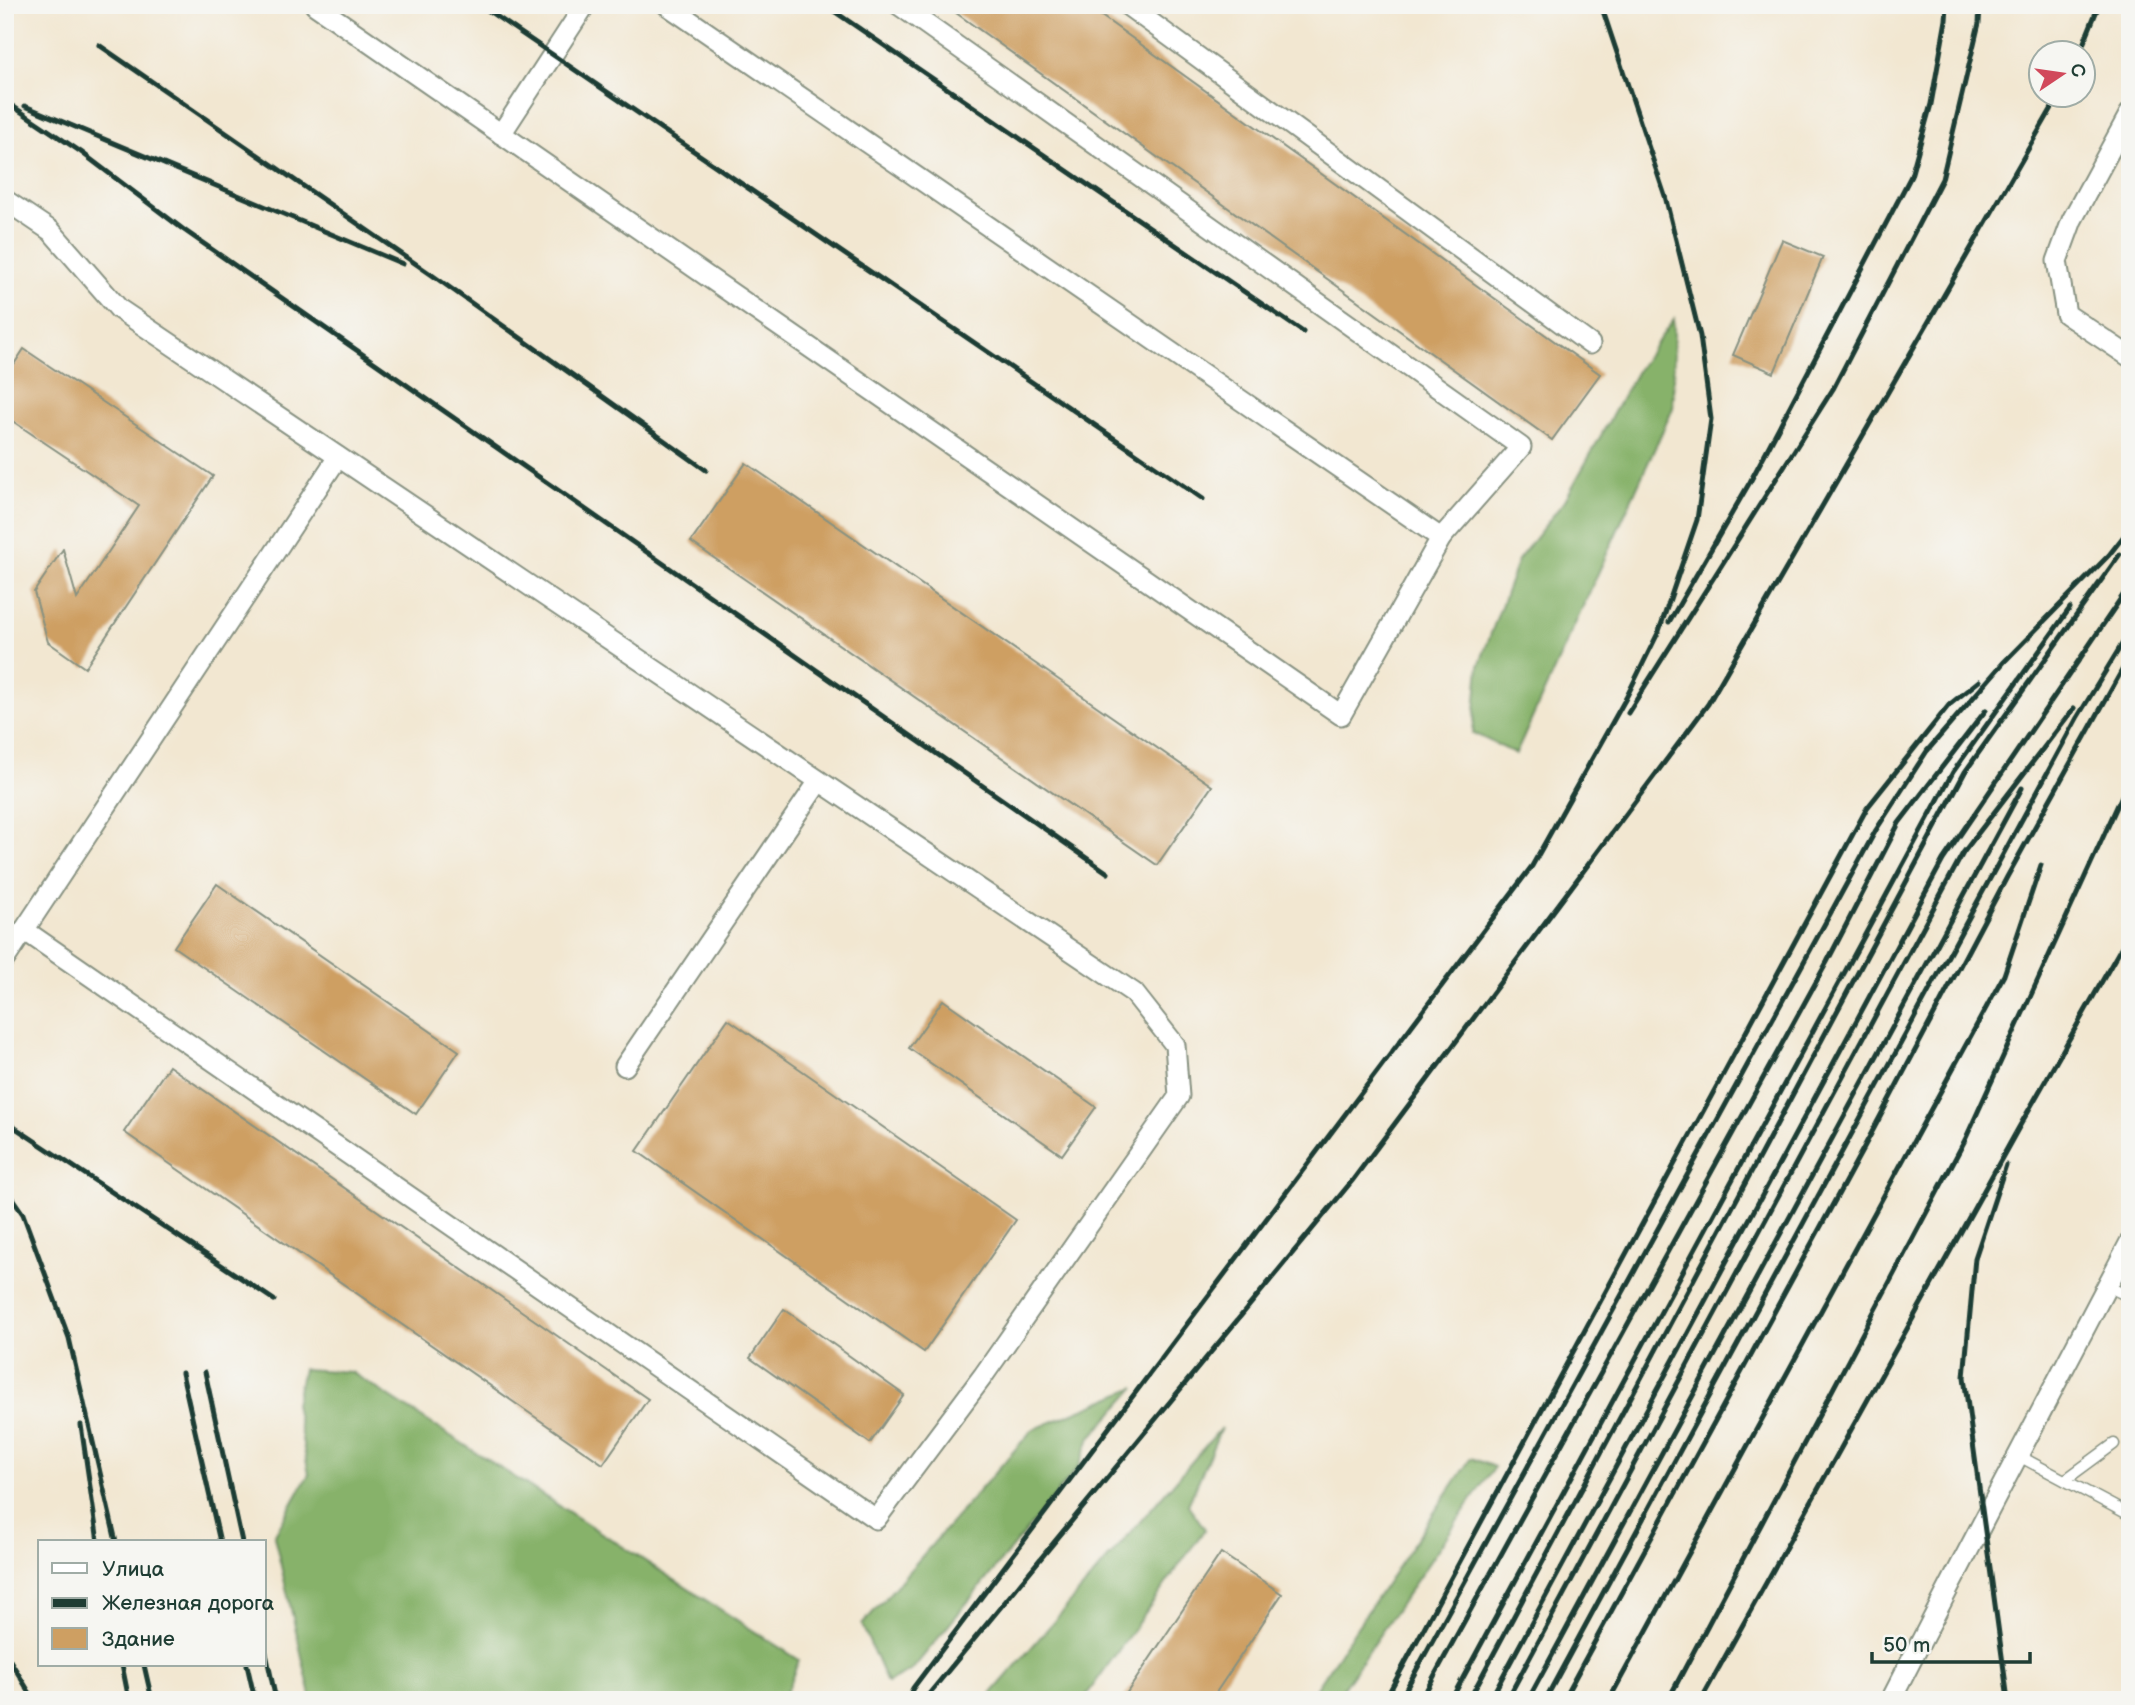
<svg xmlns="http://www.w3.org/2000/svg" width="2135" height="1705" font-family="'Balsamiq Sans',sans-serif">
  <style>
    .forest { fill: #87b26a; stroke: #53784f; stroke-width: 2 }
    .building { fill: #ce9f62 }
    .lines { fill: none; stroke-linecap: round; stroke-linejoin: round }
    .service-casing { stroke: #889282; stroke-width: 13 }
    .minor-casing { stroke: #889282; stroke-width: 23 }
    .service { stroke: #fff; stroke-width: 10 }
    .minor { stroke: #fff; stroke-width: 19 }
    .rail { stroke: #1f3d34; stroke-width: 5 }
  </style>
  <rect width="100%" height="100%" fill="#f6f6f2"/>
  <filter id="ink" filterUnits="userSpaceOnUse"><feTurbulence type="fractalNoise" baseFrequency=".0143" numOctaves="2"/><feDisplacementMap in="SourceGraphic" scale="14" xChannelSelector="R" yChannelSelector="G"/><feConvolveMatrix kernelMatrix="1 2 1 2 8 2 1 2 1" color-interpolation-filters="sRGB"/></filter>
  <filter id="wash" filterUnits="userSpaceOnUse"><feTurbulence type="fractalNoise" baseFrequency=".00686" numOctaves="4" result="noise"/><feDisplacementMap in="SourceGraphic" scale="28" xChannelSelector="R" yChannelSelector="G"/><feGaussianBlur stdDeviation="1.57" result="paint"/><feColorMatrix in="noise" values="0 0 0 0 0 0 0 0 0 0 0 0 0 0 0 0 0 1.4 0 .05"/><feComposite in="paint" operator="in"/></filter>
  <g filter="url(#wash)">
    <rect width="100%" height="100%" fill="#f2e7d1"/>
    <g class="forest">
      <path d="M 1674,319 L 1673,408 L 1516,754 L 1473,733 L 1479,666 L 1518,560 L 1565,500 L 1638,369 Z"/>
      <path d="M 303,1369 L 351,1372 L 799,1660 L 783,1700 L 312,1700 L 274,1536 L 309,1474 L 295,1404 Z"/>
      <path d="M 1136,1387 L 1090,1438 L 1079,1466 L 912,1670 L 887,1683 L 862,1625 L 1032,1430 Z"/>
      <path d="M 1221,1428 L 1188,1505 L 1205,1529 L 1083,1700 L 986,1700 Z"/>
      <path d="M 1471,1458 L 1494,1467 L 1335,1700 L 1308,1700 Z"/>
    </g>
    <g id="blocks">
      <g class="building">
        <path d="M 945,5 L 1086,5 L 1600,374 L 1552,440 Z"/>
        <path d="M 1782,240 L 1823,257 L 1774,373 L 1733,355 Z"/>
        <path d="M 24,349 L 213,476 L 85,668 L 48,642 L 34,592 L 63,549 L 77,599 L 139,506 L 5,416 L 5,378 Z"/>
        <path d="M 746,463 L 1212,786 L 1157,865 L 691,542 Z"/>
        <path d="M 217,884 L 459,1051 L 416,1114 L 174,947 Z"/>
        <path d="M 943,1000 L 1096,1107 L 1062,1155 L 909,1048 Z"/>
        <path d="M 728,1019 L 1016,1220 L 924,1352 L 637,1151 Z"/>
        <path d="M 169,1066 L 648,1399 L 603,1464 L 124,1132 Z"/>
        <path d="M 784,1309 L 904,1395 L 870,1443 L 750,1358 Z"/>
        <path d="M 1221,1553 L 1282,1594 L 1211,1700 L 1122,1700 Z"/>
      </g>
    </g>
  </g>
  <g filter="url(#ink)">
    <use href="#blocks" fill-opacity="0" stroke="#889282" stroke-width="2"/>
    <g class="lines">
      <defs>
        <g id="service">
          <path d="M 2107,1286 L 2130,1297"/>
          <path d="M 2019,1456 L 2130,1515"/>
          <path d="M 2065,1480 L 2114,1444"/>
        </g>
        <g id="minor">
          <path d="M 315,5 L 1341,715 L 1441,538 L 667,5"/>
          <path d="M 899,5 L 1521,447 L 1441,538"/>
          <path d="M 1127,5 L 1590,344"/>
          <path d="M 2130,113 L 2072,220 L 2057,261 L 2066,314 L 2130,357"/>
          <path d="M 501,134 L 585,5"/>
          <path d="M 5,200 L 51,231 L 119,309 L 1134,993 L 1175,1045 L 1179,1096 L 983,1376 L 876,1519 L 24,930"/>
          <path d="M 5,959 L 338,457"/>
          <path d="M 625,1066 L 819,781"/>
          <path d="M 1891,1700 C 1969,1547 2050,1395 2130,1242"/>
        </g>
      </defs>
      <use href="#service" class="service-casing"/>
      <use href="#minor" class="minor-casing"/>
      <use href="#service" class="service"/>
      <use href="#minor" class="minor"/>
      <g class="rail">
        <path d="M 480,5 L 1203,499"/>
        <path d="M 825,5 L 1303,332"/>
        <path d="M 99,45 L 432,275 L 706,470"/>
        <path d="M 2080,52 L 2099,5"/>
        <path d="M 5,101 L 81,152 L 184,230 L 1108,873"/>
        <path d="M 25,106 L 403,264"/>
        <path d="M 1669,622 L 1750,482 L 1911,176 L 1931,104 L 1946,20 L 1947,5"/>
        <path d="M 1628,713 L 1833,389 L 1942,179 L 1979,23 L 1980,5"/>
        <path d="M 5,1121 L 274,1300"/>
        <path d="M 2006,1165 L 1975,1258 L 1964,1377 L 2008,1700"/>
        <path d="M 5,1188 L 23,1214 L 69,1338 L 116,1542"/>
        <path d="M 205,1372 L 242,1542"/>
        <path d="M 182,1373 L 220,1542"/>
        <path d="M 81,1425 L 98,1542"/>
        <path d="M 264,1644 L 276,1700"/>
        <path d="M 5,1652 L 34,1700"/>
        <path d="M 122,1665 L 129,1700"/>
        <path d="M 144,1665 L 152,1700"/>
        <path d="M 247,1665 L 255,1700"/>
        <path d="M 5,1680 L 17,1700"/>
        <path d="M 907,1700 L 913,1688 L 1532,866 L 1626,698 L 1659,631 L 1697,520 L 1711,419 L 1700,336 L 1665,196 L 1601,5"/>
        <path d="M 924,1700 L 1352,1181 L 1708,704 L 2060,94"/>
        <path d="M 1385,1700 L 1867,808 L 1949,705 L 1979,681"/>
        <path d="M 1400,1700 L 1876,830 L 1927,751 L 2004,662 L 2109,555 L 2130,528"/>
        <path d="M 1421,1700 L 1827,962 L 1899,823 L 1986,710"/>
        <path d="M 1451,1700 L 1953,772 L 2070,608"/>
        <path d="M 1469,1700 L 1965,772 L 2120,554"/>
        <path d="M 1490,1700 L 1943,860 L 2130,585"/>
        <path d="M 1507,1700 L 1963,853 L 2074,708"/>
        <path d="M 1528,1700 L 2022,788"/>
        <path d="M 1545,1700 L 2077,718 L 2130,631"/>
        <path d="M 1563,1700 L 1863,1149 L 2007,877 L 2130,656"/>
        <path d="M 1609,1700 L 2004,975 L 2041,865"/>
        <path d="M 1668,1700 L 1965,1140 L 2130,778"/>
        <path d="M 1701,1700 L 2018,1129 L 2130,932"/>
      </g>
    </g>
  </g>
  <rect width="2135" height="1705" fill="none" stroke="#f6f6f2" stroke-width="28"/>
  <rect x="38" y="1540" width="228" height="126" fill="#f6f6f2" stroke="#a0aca6" stroke-width="2"/>
  <rect x="52" y="1563" width="35" height="10" fill="#ffffff" stroke="#a0aca6" stroke-width="2"/>
  <text x="102" y="1576" font-size="21" fill="#1f3d34">Улица</text>
  <rect x="52" y="1598" width="35" height="10" fill="#1f3d34" stroke="#a0aca6" stroke-width="2"/>
  <text x="102" y="1610" font-size="21" fill="#1f3d34">Железная дорога</text>
  <rect x="52" y="1628" width="35" height="21" fill="#ce9f62" stroke="#a0aca6" stroke-width="2"/>
  <text x="102" y="1646" font-size="21" fill="#1f3d34">Здание</text>
  <g transform="translate(2062 74) rotate(77)"><circle r="33" fill="#f6f6f2" stroke="#a0aca6" stroke-width="2"/>
  <path d="M0-5L12 26L0 18L-12 26Z" fill="#d1495b"/>
  <text y="-10" font-size="19" font-weight="bold" text-anchor="middle" fill="#1f3d34">С</text>
  </g>
  <path d="M1872 1652v10h158v-10" fill="none" stroke="#1f3d34" stroke-width="3.5"/>
  <text x="1883" y="1652" font-size="21" fill="#1f3d34" stroke="#f6f6f2" stroke-width="5" paint-order="stroke">50 m</text>
</svg>
